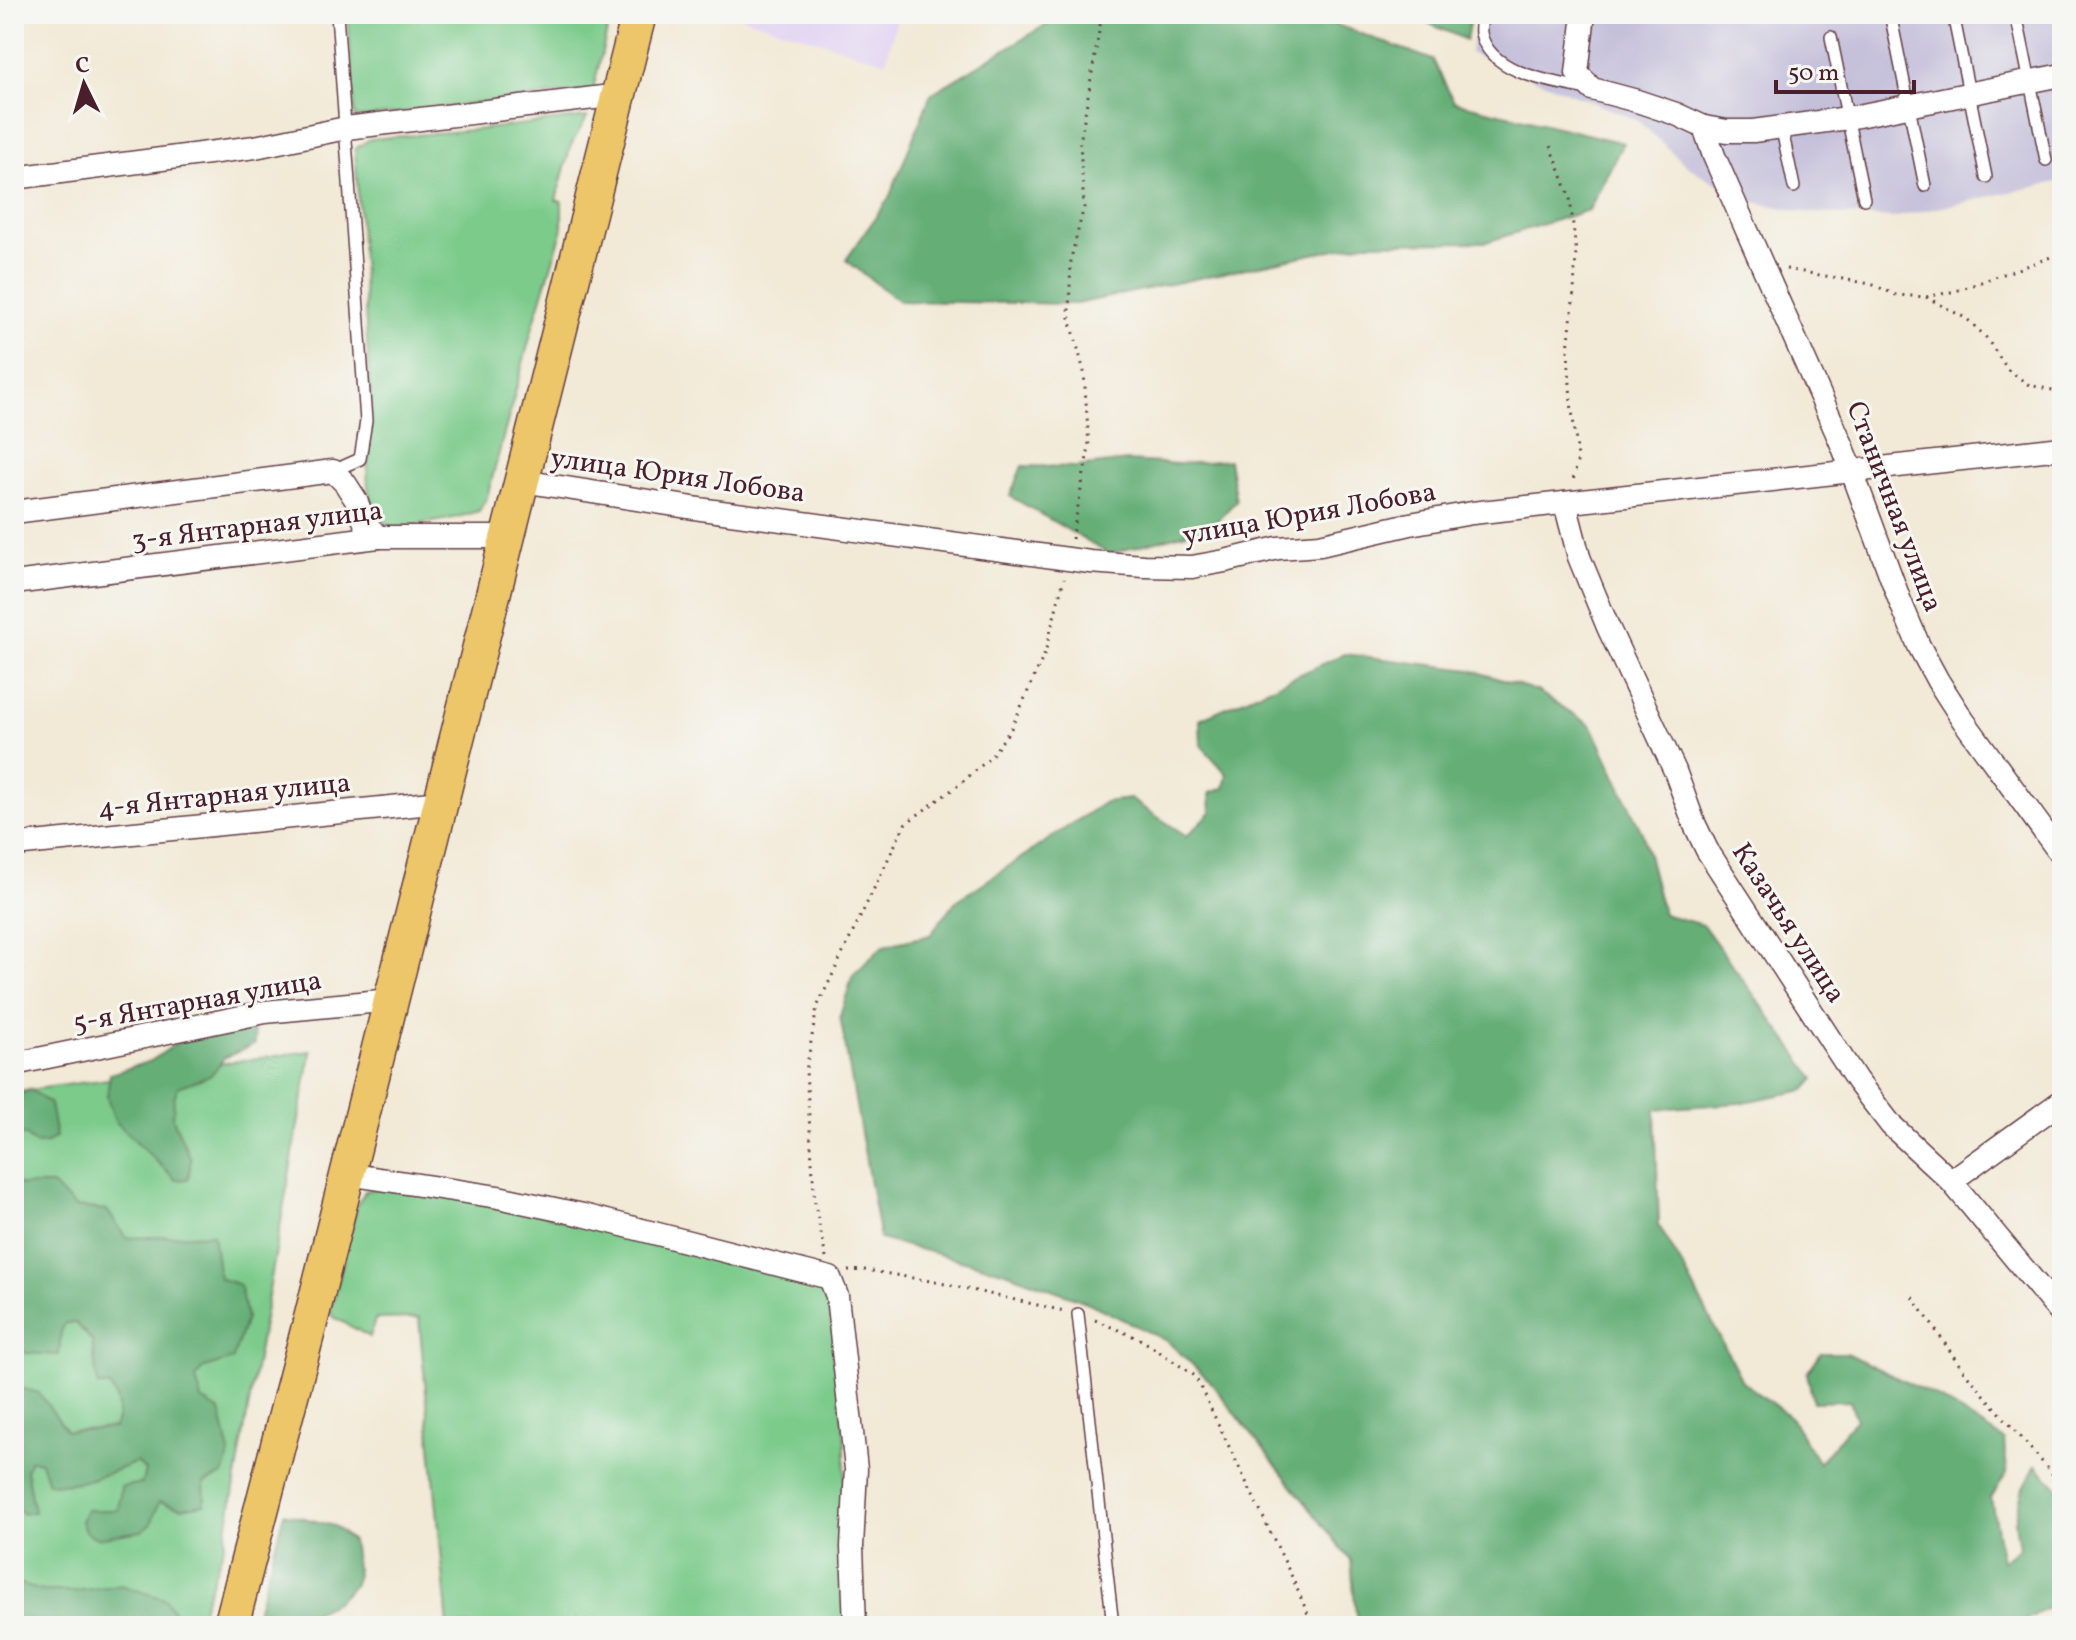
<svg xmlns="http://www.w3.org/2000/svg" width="2076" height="1640" font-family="Vollkorn,serif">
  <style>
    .built { fill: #e2d4f3 }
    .industrial { fill: #c5c0da }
    .green { fill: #7ccb8b; stroke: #63755b; stroke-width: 2 }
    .forest { fill: #65af77; stroke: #586751; stroke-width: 2 }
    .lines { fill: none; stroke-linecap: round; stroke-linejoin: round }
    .lane-casing { stroke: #633d45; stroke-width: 14 }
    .street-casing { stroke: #633d45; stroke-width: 25 }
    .primary-casing { stroke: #633d45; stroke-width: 37 }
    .path { stroke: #633d45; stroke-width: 3; stroke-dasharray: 2 6; stroke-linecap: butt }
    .lane { stroke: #fff; stroke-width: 11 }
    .street { stroke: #fff; stroke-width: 22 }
    .primary { stroke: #ecc669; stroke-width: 34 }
    .labels { text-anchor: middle; stroke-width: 6; stroke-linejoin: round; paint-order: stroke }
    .street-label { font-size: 28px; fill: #4a1f2b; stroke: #f6f6f2 }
  </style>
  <rect width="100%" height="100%" fill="#f6f6f2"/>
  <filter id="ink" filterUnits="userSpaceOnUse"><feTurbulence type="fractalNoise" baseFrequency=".0125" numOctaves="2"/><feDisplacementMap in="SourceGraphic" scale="16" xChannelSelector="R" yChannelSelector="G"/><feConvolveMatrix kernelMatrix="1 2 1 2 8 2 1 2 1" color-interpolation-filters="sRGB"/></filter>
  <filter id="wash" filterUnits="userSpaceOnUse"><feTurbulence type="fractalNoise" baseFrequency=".006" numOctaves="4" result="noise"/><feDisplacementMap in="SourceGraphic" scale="32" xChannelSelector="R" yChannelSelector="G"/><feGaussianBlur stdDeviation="1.8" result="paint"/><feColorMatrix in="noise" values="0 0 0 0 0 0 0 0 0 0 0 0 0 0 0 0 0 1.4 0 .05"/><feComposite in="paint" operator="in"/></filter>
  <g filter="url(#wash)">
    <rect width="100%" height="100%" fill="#f2e9d6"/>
    <path class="built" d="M 733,14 L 898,14 L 886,62 Z"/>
    <path class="industrial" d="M 1478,14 L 2062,14 L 2062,181 L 1892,218 L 1805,212 L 1754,202 L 1712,181 L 1687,166 L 1637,120 L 1470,53 Z"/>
    <g class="green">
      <path d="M 348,14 L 611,14 L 593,90 L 355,118 Z"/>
      <path d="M 587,117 L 571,145 L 556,200 L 562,202 L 562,231 L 533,326 L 487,497 L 479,511 C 457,518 436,522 413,525 C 407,526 399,528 394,527 C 356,520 369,447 372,421 L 355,149 L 370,139 L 484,129 Z"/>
      <path d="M 311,1051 L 224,1546 L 196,1626 L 14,1626 L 14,1092 Z"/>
      <path d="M 389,1186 L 502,1204 L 786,1276 L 823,1290 L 831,1315 L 845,1443 L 845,1626 L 448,1626 L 419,1318 L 375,1319 L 370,1337 L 332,1316 L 330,1309 L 334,1299 L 357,1206 L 365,1191 Z"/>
    </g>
    <g class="forest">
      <path d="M 1064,14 L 1307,14 L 1433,60 L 1454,102 L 1623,143 L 1589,210 L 1486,242 L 1365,243 L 1076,304 L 899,301 L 846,260 L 889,198 L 931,94 Z"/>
      <path d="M 1408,14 L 1471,14 L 1466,40 Z"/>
      <path d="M 1229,460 L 1236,501 L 1212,526 L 1109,554 L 1010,496 L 1022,466 L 1076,467 L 1127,461 L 1180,464 Z"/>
      <path d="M 1345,654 L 1471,670 L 1537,691 L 1592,726 L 1643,835 L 1663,914 L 1703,925 L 1815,1079 L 1805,1090 L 1739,1103 L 1655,1109 L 1659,1226 L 1687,1274 L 1742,1381 L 1790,1417 L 1819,1463 L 1856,1419 L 1850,1401 L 1813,1402 L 1807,1373 L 1821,1353 L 1846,1353 L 1941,1399 L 2004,1440 L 2007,1472 L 1991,1498 L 2002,1561 L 2019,1548 L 2015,1522 L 2022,1491 L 2036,1465 L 2062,1492 L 2062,1527 L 2056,1544 L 2062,1557 L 2062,1600 L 2015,1626 L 1357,1626 L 1351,1561 L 1209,1380 L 1167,1341 L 1089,1303 L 1003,1271 L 880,1239 L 840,1016 L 853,975 L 883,946 L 930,935 L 955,902 L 1105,802 L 1130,799 L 1187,836 L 1211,812 L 1210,793 L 1224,788 L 1227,774 L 1201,745 L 1200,719 Z"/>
      <path d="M 200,1027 L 245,1027 L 254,1032 L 255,1044 L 224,1058 L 211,1075 L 178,1087 L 174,1098 L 173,1119 L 191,1160 L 188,1179 L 176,1180 L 115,1121 L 107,1097 L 110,1074 L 151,1061 Z"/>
      <path d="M 31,1090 L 50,1104 L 56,1137 L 47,1143 L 35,1144 L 25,1135 L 14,1134 L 14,1095 Z"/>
      <path d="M 14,1182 L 21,1185 L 52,1185 L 75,1207 L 107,1210 L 126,1238 L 213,1234 L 219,1278 L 240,1285 L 246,1318 L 233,1359 L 202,1369 L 196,1379 L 202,1400 L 220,1411 L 230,1453 L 223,1475 L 204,1483 L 205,1504 L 182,1508 L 159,1502 L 151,1524 L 142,1531 L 96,1538 L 85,1531 L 81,1521 L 86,1510 L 118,1510 L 121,1487 L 142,1483 L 145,1471 L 137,1462 C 108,1473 80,1487 48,1483 L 41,1462 L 30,1460 L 26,1470 L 34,1512 L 23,1514 L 14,1504 L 14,1386 L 39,1393 L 67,1431 L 114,1428 C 120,1414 120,1398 109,1386 L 98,1386 L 92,1341 L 76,1323 L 65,1323 L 61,1332 L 59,1355 L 26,1353 L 17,1348 L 14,1318 L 14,1249 L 19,1241 L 14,1241 Z"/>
      <path d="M 284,1513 L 334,1526 L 352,1541 L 357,1575 L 353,1586 L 336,1602 L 283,1626 L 253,1626 Z"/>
      <path d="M 14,1582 L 42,1591 L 75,1591 L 121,1585 L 165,1599 L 177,1617 L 178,1626 L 14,1626 Z"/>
    </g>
  </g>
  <g filter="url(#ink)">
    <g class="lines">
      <defs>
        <g id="lane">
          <path d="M 1482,14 C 1482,20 1480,28 1481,33 C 1489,74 1554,82 1588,89"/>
          <path d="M 1953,14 L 1986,177"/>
          <path d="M 2016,14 L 2046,160"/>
          <path d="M 1892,23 L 1925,186"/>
          <path d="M 1831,37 L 1864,199"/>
          <path d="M 1781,125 L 1794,187"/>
          <path d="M 333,471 L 360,459 L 366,421 L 337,14"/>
          <path d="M 1078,1314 L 1113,1626"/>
        </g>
        <g id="street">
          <path d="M 1584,14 L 1577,73 L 1592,89 L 1637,101 L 1676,114 L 1704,127 L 1727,131 L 1753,131 L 1848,118 L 2062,75"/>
          <path d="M 1704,127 L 1714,156 L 1737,208 L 1843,447 L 1900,601 L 1919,646 L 1938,681 L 1963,720 L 2062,856"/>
          <path d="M 14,178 L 255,147 L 346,128 L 619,95"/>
          <path d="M 522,481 L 700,509 L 1090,562 L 1144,566 L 1192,567 L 1225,561 L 1278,548 L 1320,545 L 1410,524 L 1472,513 L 2062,448"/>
          <path d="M 1565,503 L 1579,557 L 1608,627 L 1675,771 L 1694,823 L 1707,850 L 1857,1081 L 1891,1125 L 1951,1181 L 2062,1315"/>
          <path d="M 14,512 L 333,471 L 345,483 L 356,500 L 365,523 L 378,537"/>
          <path d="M 14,583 L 378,537 L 507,537"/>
          <path d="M 14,845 L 441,802"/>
          <path d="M 14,1064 L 265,1012 L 391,1000"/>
          <path d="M 347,1174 L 498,1197 L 583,1215 L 830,1278 L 837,1296 L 856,1469 L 852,1547 L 855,1626"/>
          <path d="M 1951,1181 L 2062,1101"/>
        </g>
        <path id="primary" d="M 231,1626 L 312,1315 L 639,14"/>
      </defs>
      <use href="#lane" class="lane-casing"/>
      <use href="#street" class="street-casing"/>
      <use href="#primary" class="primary-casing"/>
      <g class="path">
        <path d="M 1455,14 L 1465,21"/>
        <path d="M 1551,146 L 1570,198 L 1576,252 L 1574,292 L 1568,350 L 1571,402 L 1578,458 L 1573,481"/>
        <path d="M 1786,269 L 1871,284 L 1896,295 L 1926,297 L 1956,291 L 2062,253"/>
        <path d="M 1926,297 L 1967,319 L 1985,336 L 2008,370 L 2029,385 L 2062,392"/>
        <path d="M 1072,539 L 1089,446 L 1084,372 L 1069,314 L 1071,258 L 1084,207 L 1080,143 L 1102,14"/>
        <path d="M 826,1258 L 815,1205 L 806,1071 L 817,1007 L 905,824 L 960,784 L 990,758 L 1012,727 L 1045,653 L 1064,578"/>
        <path d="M 848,1271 L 866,1270 L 936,1282 L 1064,1311"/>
        <path d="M 1913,1297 L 1963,1370 L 2062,1485"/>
        <path d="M 1095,1320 L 1142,1340 L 1195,1376 L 1292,1577 L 1313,1626"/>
      </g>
      <use href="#lane" class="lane"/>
      <use href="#street" class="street"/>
      <use href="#primary" class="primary"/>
    </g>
  </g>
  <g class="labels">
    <g class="street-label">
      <text transform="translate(678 474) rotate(8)" y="10">улица Юрия Лобова</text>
      <text transform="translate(1896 506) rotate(69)" y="10">Станичная улица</text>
      <text transform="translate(1309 512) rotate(-10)" y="10">улица Юрия Лобова</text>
      <text transform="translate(257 524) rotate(-7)" y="10">3-я Янтарная улица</text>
      <text transform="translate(224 794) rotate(-6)" y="10">4-я Янтарная улица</text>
      <text transform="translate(1790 922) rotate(57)" y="10">Казачья улица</text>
      <text transform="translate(197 1000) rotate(-10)" y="10">5-я Янтарная улица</text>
    </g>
  </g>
  <rect width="2076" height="1640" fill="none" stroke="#f6f6f2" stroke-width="48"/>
  <g transform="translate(84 84) rotate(355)" stroke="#f6f6f2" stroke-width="6" paint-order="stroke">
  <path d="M0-6L14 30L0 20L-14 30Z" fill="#4a1f2b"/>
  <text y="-12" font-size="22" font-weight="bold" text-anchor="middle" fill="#4a1f2b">С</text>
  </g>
  <path d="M1776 80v12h138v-12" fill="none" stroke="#4a1f2b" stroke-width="4"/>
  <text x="1788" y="80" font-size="24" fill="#4a1f2b" stroke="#f6f6f2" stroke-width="6" paint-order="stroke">50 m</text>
</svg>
